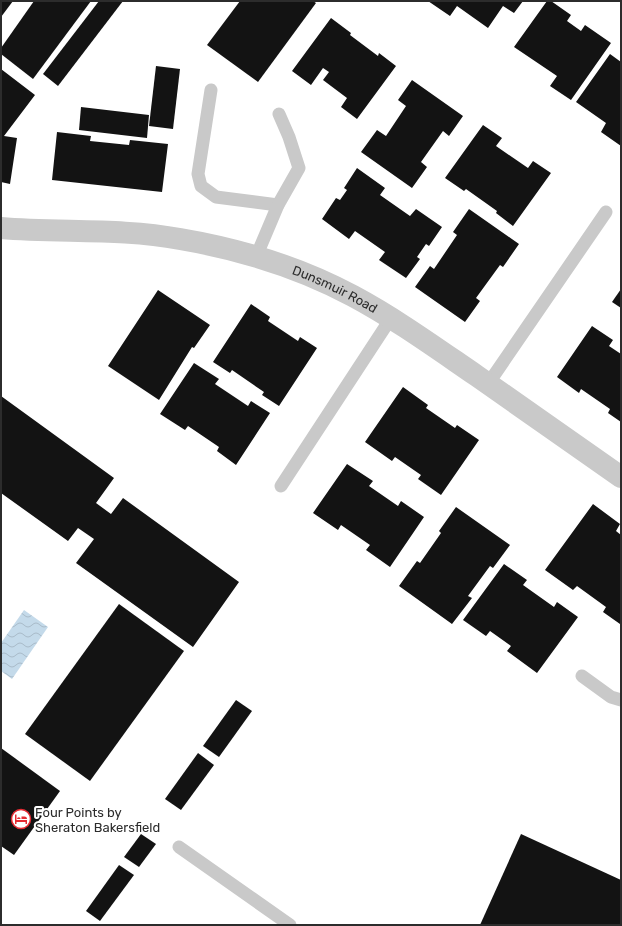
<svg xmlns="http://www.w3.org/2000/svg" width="622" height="926" font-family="Rubik,sans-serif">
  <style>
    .water { fill: url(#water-waves) }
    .building { fill: #131313 }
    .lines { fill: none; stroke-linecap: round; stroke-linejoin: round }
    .service { stroke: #c9c9c9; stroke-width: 13 }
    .minor { stroke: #c9c9c9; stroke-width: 22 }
    .labels { text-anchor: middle; stroke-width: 4; stroke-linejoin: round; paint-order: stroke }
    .street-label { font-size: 13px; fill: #2c2c2c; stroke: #fff }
    .poi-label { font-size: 13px; fill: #2c2c2c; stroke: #fff; text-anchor: start }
  </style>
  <defs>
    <pattern id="water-waves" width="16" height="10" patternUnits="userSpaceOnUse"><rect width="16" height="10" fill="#c4daea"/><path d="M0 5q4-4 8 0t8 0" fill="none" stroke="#a9bbc9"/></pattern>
  </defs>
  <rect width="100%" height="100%" fill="#fff"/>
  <path class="water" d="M 24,610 L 48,627 L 12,679 L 1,671 L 1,643 Z"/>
  <g class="building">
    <path d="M 1,1 L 13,1 L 1,17 Z"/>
    <path d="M 34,1 L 91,1 L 33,79 L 1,54 L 1,48 Z"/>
    <path d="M 99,1 L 123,1 L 58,86 L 43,74 Z"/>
    <path d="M 240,1 L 313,1 L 316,3 L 258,82 L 207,45 Z"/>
    <path d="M 428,1 L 523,1 L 514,13 L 503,6 L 488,28 L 457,6 L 450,16 Z"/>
    <path d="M 547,1 L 551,1 L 571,15 L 567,21 L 581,31 L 585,25 L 611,43 L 571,100 L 550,86 L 557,76 L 514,47 Z"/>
    <path d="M 331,18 L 351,33 L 350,35 L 378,56 L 379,53 L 396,66 L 357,119 L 341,107 L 347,98 L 323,80 L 329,72 L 323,68 L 311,85 L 292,71 Z"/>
    <path d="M 610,54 L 621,62 L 621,146 L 601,132 L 606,123 L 576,102 Z"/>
    <path d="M 156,66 L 180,69 L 173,129 L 149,126 Z"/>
    <path d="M 1,69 L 35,95 L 4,136 L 17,138 L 10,184 L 1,182 Z"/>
    <path d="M 412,80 L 463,116 L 449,136 L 443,131 L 421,162 L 427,167 L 412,188 L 361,152 L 377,130 L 386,136 L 406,106 L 398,100 Z"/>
    <path d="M 81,107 L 149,115 L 147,138 L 79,130 Z"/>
    <path d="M 483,125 L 502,138 L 496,146 L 528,168 L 533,161 L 551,173 L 513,226 L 496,213 L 497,211 L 466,189 L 464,191 L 445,178 Z"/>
    <path d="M 57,132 L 91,136 L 90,141 L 129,145 L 130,140 L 168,144 L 162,192 L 52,180 Z"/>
    <path d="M 357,168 L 385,188 L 380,195 L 410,216 L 416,209 L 442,227 L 429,246 L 426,244 L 417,257 L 420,259 L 406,278 L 379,260 L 385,252 L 355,231 L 349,239 L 322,219 L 336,198 L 340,200 L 347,190 L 344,188 Z"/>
    <path d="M 469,209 L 519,244 L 503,267 L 500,265 L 476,298 L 480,301 L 465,322 L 415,287 L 430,266 L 434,269 L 457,235 L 453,232 Z"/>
    <path d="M 621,289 L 621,308 L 612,302 Z"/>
    <path d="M 158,290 L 210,325 L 194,348 L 192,347 L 159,400 L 108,366 Z"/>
    <path d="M 251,304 L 270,317 L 268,321 L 298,341 L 300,337 L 317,348 L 279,406 L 262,395 L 264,392 L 232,370 L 230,373 L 213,362 Z"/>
    <path d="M 592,326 L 613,340 L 609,346 L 621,354 L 621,422 L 608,413 L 610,409 L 581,389 L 579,393 L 557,377 Z"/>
    <path d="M 194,363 L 219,379 L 215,384 L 248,406 L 251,401 L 270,413 L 236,465 L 217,451 L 219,447 L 188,426 L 185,430 L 160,414 Z"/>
    <path d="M 403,387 L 428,405 L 426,408 L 455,428 L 457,425 L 479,440 L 441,495 L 418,479 L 421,475 L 395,457 L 392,461 L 365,442 Z"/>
    <path d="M 1,396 L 114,478 L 96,503 L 111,514 L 123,498 L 239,582 L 193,647 L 76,563 L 94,539 L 78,528 L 68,541 L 1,493 Z"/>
    <path d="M 347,464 L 373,481 L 369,486 L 398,506 L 401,501 L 424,517 L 390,567 L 366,550 L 370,545 L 341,525 L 338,530 L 313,513 Z"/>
    <path d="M 593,504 L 620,524 L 616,531 L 621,535 L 620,624 L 603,612 L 606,607 L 577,586 L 573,590 L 545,570 Z"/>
    <path d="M 456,507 L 510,545 L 493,568 L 490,566 L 468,596 L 472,598 L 452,624 L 399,586 L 417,561 L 420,563 L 441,533 L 439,531 Z"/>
    <path d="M 504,564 L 527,580 L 523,585 L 554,607 L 557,602 L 578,617 L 537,673 L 507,651 L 511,646 L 490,631 L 486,636 L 463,620 Z"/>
    <path d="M 119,604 L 184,651 L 90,781 L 25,734 Z"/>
    <path d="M 236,700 L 252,711 L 219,757 L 203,746 Z"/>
    <path d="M 1,748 L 60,791 L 14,855 L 1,846 Z"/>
    <path d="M 198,753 L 214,765 L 181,810 L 165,799 Z"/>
    <path d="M 141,834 L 156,844 L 139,867 L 124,857 Z"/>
    <path d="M 521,834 L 621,880 L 621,925 L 480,925 Z"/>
    <path d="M 119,865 L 134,875 L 100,921 L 86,911 Z"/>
  </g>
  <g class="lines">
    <g class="service">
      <path d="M 211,90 L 198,174 L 201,186 L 216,197 L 278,205"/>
      <path d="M 256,257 L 278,205 L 299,168 L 289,137 L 279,114"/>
      <path d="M 488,384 L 606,212"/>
      <path d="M 281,486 L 391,318"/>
      <path d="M 582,676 L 611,697 L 621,700"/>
      <path d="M 179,847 L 290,925"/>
    </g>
    <path class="minor" id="s1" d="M 1,228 C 60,233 121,228 180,239 C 239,249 299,267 353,296 C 396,319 436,348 477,376 C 525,410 573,443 621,477"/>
  </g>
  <defs>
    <symbol id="hotel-ring" viewBox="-11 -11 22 22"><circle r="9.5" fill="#fff" stroke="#e52b33" stroke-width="1.5"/><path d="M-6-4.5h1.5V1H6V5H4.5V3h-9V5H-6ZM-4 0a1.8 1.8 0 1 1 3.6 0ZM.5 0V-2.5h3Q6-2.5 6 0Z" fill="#e52b33"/></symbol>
  </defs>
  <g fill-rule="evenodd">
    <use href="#hotel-ring" x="10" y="808" width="22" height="22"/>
  </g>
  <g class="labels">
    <g class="street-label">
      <text dy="5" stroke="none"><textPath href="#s1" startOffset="343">Dunsmuir Road</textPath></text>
    </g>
    <g class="poi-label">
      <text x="35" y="817">Four Points by<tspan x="35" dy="15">Sheraton Bakersfield</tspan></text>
    </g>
  </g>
  <rect width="622" height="926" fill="none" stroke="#2c2c2c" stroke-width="4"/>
</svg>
